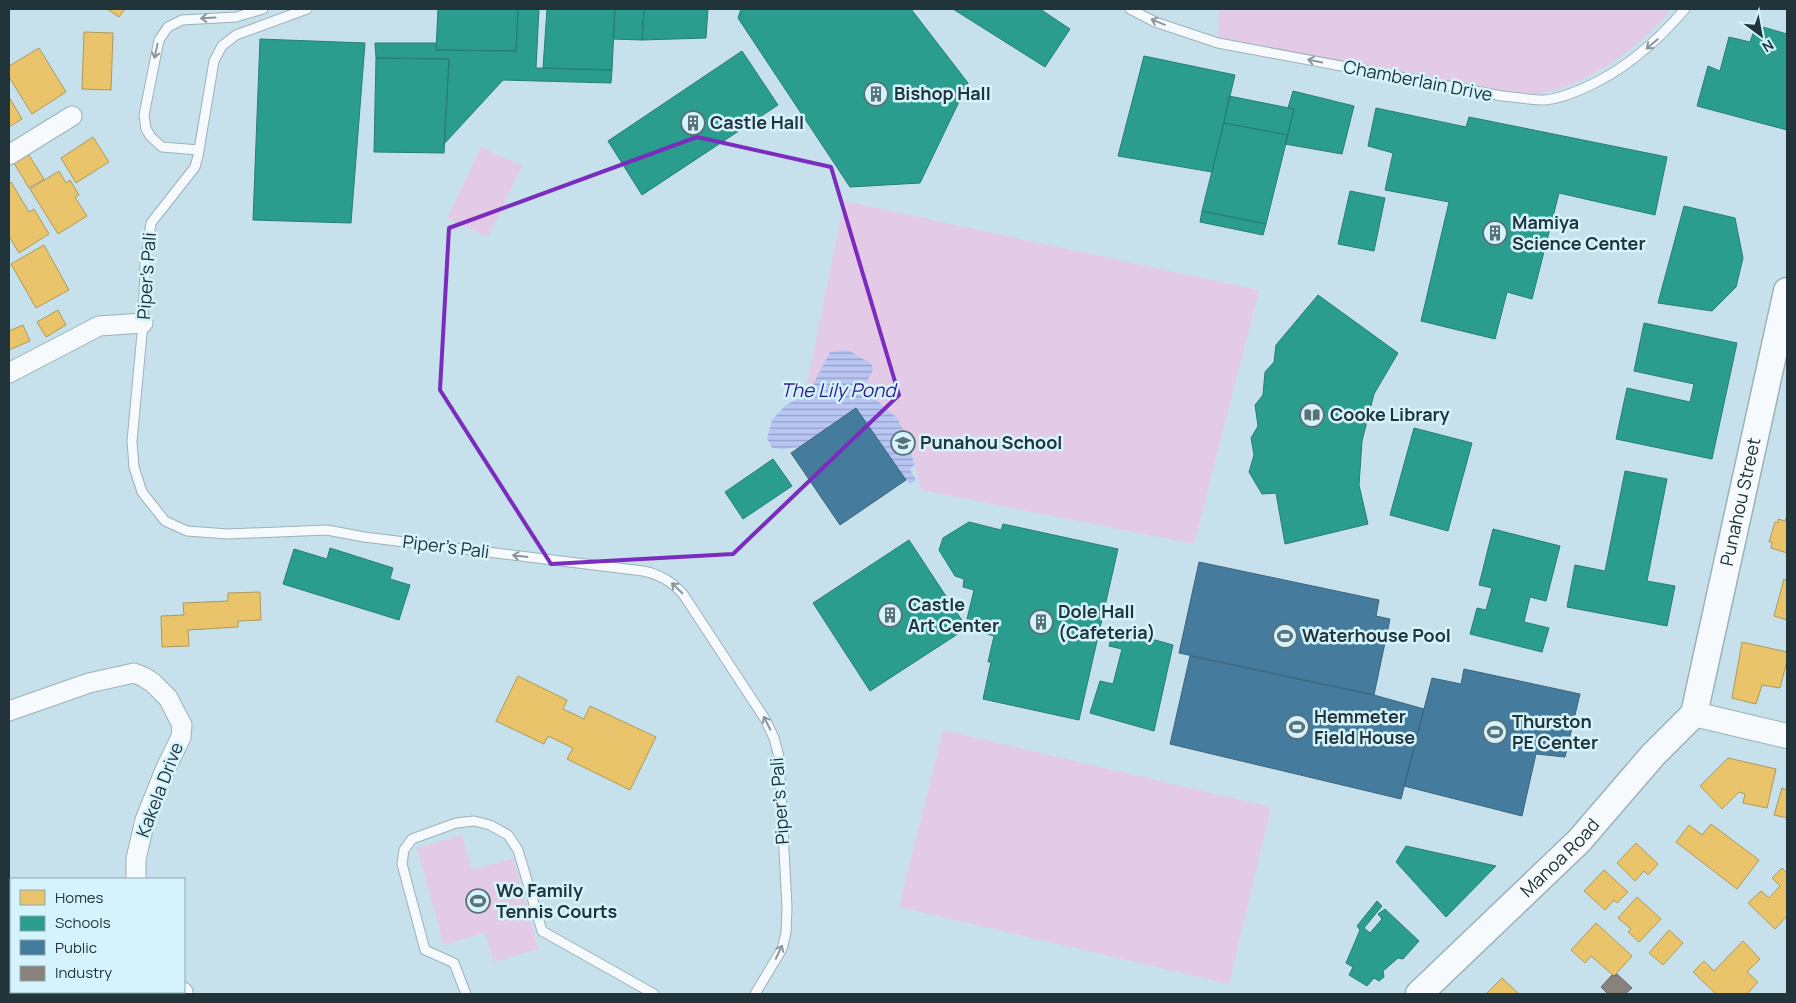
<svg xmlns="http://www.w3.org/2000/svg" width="1796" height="1003" viewBox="0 0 1796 1003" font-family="Manrope,sans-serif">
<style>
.green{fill:#e3cbe7}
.water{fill:url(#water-rules)}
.homes{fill:#e9c46a;stroke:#ad995c}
.schools{fill:#2a9d8f;stroke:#277e76}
.public{fill:#457b9d;stroke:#3a667f}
.industry{fill:#8a817c;stroke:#6a6a68}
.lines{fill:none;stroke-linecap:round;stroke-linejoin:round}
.service-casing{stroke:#9cb1b9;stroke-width:11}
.minor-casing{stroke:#9cb1b9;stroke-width:21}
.tertiary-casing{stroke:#9cb1b9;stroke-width:26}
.secondary-casing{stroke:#9cb1b9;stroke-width:29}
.service{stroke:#f6fafc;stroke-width:9}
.minor{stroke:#f6fafc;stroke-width:19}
.tertiary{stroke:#f6fafc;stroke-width:24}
.secondary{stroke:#f6fafc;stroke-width:26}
.oneway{stroke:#8b979b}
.marked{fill:none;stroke:#7b2cbf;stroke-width:4;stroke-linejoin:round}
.labels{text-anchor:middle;stroke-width:5;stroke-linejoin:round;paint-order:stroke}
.street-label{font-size:18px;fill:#20343a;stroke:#d5f3fd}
.poi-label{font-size:18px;font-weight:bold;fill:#20343a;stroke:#d5f3fd;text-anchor:start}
.water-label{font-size:19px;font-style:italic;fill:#301a8f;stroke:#d5f3fd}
</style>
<defs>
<pattern id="water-rules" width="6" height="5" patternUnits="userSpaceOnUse" patternTransform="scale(1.25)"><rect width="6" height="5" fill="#b9c5f3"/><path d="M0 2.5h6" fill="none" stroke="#96a1c6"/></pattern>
</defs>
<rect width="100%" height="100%" fill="#c6e1eb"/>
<path class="green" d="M1219,9h452c-26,35 -80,73 -123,83 -14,4 -31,3 -46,4l-284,-53z
M481,147l41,19 -34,71 -41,-19z
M844,201l415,89 -65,254 -273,-54 -12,-50 -45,-53 9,-17 -2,-7 -11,-5 -55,37z
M943,730l328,77 -42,177 -330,-77z
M462,835l10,35 41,-12 25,91 -44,13 -9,-29 -41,12 -27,-97z"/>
<path class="water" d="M846,350c10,3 15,9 25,13l2,7 -9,17 3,5 29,25 13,23 5,25 -4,5 6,10 -6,4 -4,-4 -50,-72 -56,39 -17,2 -11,-1 -5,-10 5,-18 14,-15 22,-11 22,-42z"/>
<path class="homes" d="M107,9h18l-6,8z
M84,32l29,1 -2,57 -29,-1z
M39,48l27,44 -34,22 -23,-37v-11z
M9,97l13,22 -13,8z
M93,137l16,25 -33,21 -15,-25z
M25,149l19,30 -15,9 -18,-30z
M59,171l7,12 4,-3 9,15 -4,2 12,19 -29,18 -28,-45z
M11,182l18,30 5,-3 15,25 -30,19 -10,-17v-52z
M44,245l25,45 -33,18 -25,-44z
M58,310l8,15 -20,12 -9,-15z
M23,325l7,16 -21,9v-19z
M1786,518h1v39h-1l1,-4 -16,-5 1,-6h-3l6,-20 3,1v-4l7,2z
M1784,579l3,1v40l-13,-4z
M260,592l1,28 -23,1v6l-50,3 1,16 -27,1 -1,-31 23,-1 -1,-12 45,-2v-8z
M1742,642l45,10v9l-7,27 -18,-3 -6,19 -24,-6z
M518,676l49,24 -4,9 21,10 6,-13 66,31 -26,53 -63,-31 6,-11 -25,-12 -4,8 -48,-23z
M1728,758l48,11 -9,39 -24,-5 2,-9 -6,-2 -17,17 -22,-23z
M1782,788l5,2v28l-13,-3z
M1711,824l48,36 -22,29 -61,-47 13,-17 13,10z
M1636,843l22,21 -10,11 -4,-4 -9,10 -18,-18z
M1782,868l5,5v43l-12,13 -27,-26 13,-12 8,7 11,-12 -8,-8z
M1604,870l24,22 -11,11 -3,-3 -9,10 -21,-19z
M1637,897l24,22 -22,23 -11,-10 3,-3 -13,-11z
M1596,923l36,33 -18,20 -23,-20 -6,7 -14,-13z
M1669,930l14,13 -20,22 -14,-12z
M1743,941l17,18 -13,13 11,10 -11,12h-31l-23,-22 11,-11 10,10z
M1502,978l17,16h-33z"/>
<path class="schools" d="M438,9h80l-2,42 -80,-1z
M518,9h21l-3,59 76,2 -1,13 -108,-3 -59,64 5,-85 -73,-1 -1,-15h61v7l80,1z
M547,9h68l-3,61 -69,-2z
M615,9h29l-2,31 -29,-1z
M644,9h64l-2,29 -64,2z
M741,9h170l57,74 -48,100 -70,4 -112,-169z
M953,9h87l30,20 -25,38z
M1756,25l31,9v96l-90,-24 11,-40 12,5 9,-34 21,5z
M260,39l105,4 -14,180 -98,-3z
M742,51l36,54 -136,90 -34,-54z
M1144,56l91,19 -23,97 -94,-16z
M376,58l73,1 -5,94 -70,-1z
M1293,91l61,15 -12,48 -57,-10 9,-35 -6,-1z
M1229,96l65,13 -6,26 -64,-12z
M1376,108l90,19 3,-10 198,40 -12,58 -96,-22 -27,106 -25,-7 -12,47 -74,-18 28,-119 -64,-12 8,-37 -25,-7z
M1224,123l64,12 -22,89 -64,-13z
M1350,191l35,7 -11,53 -36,-7z
M1684,206l51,12 8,40 -7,29 -24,24 -54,-8z
M1202,211l64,13 -3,11 -63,-13z
M1318,295l80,58 -24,41 -12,47 -3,44 9,39 -83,20 -9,-51 -14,1 -13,-22 5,-17 -3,-17 7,-12 -3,-21 8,-10 2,-23 9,-10 2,-17z
M1644,323l93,20 -25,116 -96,-20 11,-51 63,14 4,-18 -60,-13z
M1414,428l58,15 -24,88 -58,-16z
M773,459l19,27 -49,33 -18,-27z
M1625,471l42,8 -20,102 28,5 -8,40 -100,-19 8,-42 30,6z
M969,522l32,8 2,-6 115,25 -39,171 -96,-21 8,-37h-3l6,-26 -7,-2 4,-9 -24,-6 7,-29 -11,-3 1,-8 -9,-3 -16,-26 4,-12z
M1493,529l67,17 -14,55 -16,-4 -6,25 25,6 -7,24 -72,-18 7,-26 9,2 6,-22 -13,-3z
M909,540l58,88 -97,63 -57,-88z
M330,548l63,20 -3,11 20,6 -11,35 -116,-36 11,-35 33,10z
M1130,633l43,12 -19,86 -64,-18 10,-32 13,3 9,-35 -13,-3 3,-11 16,4z
M1406,846l90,20 -50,51 -50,-55z
M1377,901l5,5 -18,22 6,5 12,-14 -4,-5 7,-5 34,32 -16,18 -5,-1 -15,13 1,6 -5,4 -5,-3 -7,8 -18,-11 4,-8 -7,-4 14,-33 -3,-4z"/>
<path class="public" d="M856,408l50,72 -66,45 -49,-72z
M1199,562l180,38 -3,16 14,3 -16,76 -195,-42z
M1190,656l184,39 50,14 -23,90 -231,-55z
M1464,669l116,25 -15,63 -29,-3 -14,62 -118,-30 28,-108 29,6z"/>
<path class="industry" d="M1617,974l15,14 -7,6h-17l-7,-7 11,-12 2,1z"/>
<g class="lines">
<g class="service-casing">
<path id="service" d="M307,9l-71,26 -14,11 -8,15 -16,95 -3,11 -44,56 -6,42 -2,58 -11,118 2,26 8,25 23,29 22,10 41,3 99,-4 37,7 279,34c17,3 29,11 40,23l82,125 9,19 5,19 8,150 -1,26 -4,16 -27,45
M1130,9l25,13 63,21 284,53c14,1 29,4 43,4 13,-1 25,-6 37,-11 42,-18 74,-46 103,-80
M199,150l-37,-3 -11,-10 -5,-8 -2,-14 15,-75 9,-13 14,-7 54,-3 27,-8
M466,994l-12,-31 -29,-13 -23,-86 2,-14 8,-11 44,-16 18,-2 16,4 18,10 10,15 24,81 112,63"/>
</g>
<g class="minor-casing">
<path id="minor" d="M9,155l63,-39
M9,373l90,-47 44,-3
M9,711l80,-28 45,-10 10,4 9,6 15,15 14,27 -1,12 -16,33 -20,50 -9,39v20
M183,992v2"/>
</g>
<g class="tertiary-casing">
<path id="tertiary" d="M1694,714l93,22"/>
</g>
<g class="secondary-casing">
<g id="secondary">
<path id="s1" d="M1419,994l160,-153 74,-86 41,-41 93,-423"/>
</g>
</g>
<use href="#service" class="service"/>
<use href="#minor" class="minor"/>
<use href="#tertiary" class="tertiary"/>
<use href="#secondary" class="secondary"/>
</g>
<defs><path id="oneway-shaft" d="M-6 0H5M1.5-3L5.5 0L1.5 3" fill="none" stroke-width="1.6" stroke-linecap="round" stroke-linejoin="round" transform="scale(1.25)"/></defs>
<g class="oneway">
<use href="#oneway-shaft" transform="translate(208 18) rotate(177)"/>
<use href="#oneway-shaft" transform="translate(1158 22) rotate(-158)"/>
<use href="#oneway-shaft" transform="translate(1652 44) rotate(140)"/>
<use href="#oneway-shaft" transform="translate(156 51) rotate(102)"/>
<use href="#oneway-shaft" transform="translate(1315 61) rotate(-169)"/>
<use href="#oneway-shaft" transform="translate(520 556) rotate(-173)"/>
<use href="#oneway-shaft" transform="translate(677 588) rotate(-136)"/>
<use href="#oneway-shaft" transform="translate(767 723) rotate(-117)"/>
<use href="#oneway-shaft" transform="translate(779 952) rotate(-65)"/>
</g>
<path class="marked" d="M697,137l134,30 68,228 -166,159 -182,10 -111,-174 9,-162z"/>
<defs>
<g id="building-ring" transform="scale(1.25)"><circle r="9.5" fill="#d5f3fd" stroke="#5a7178" stroke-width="1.5"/><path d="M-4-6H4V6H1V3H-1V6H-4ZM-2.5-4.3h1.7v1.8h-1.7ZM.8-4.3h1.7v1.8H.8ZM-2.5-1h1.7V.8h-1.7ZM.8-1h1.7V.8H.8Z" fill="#5a7178"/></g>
<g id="library-ring" transform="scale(1.25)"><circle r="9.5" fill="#d5f3fd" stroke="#5a7178" stroke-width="1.5"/><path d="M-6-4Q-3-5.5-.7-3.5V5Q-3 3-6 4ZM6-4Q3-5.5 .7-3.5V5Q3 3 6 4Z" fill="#5a7178"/></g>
<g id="school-ring" transform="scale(1.25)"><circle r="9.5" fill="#d5f3fd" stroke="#5a7178" stroke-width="1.5"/><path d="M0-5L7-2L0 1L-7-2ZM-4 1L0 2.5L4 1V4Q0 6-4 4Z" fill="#5a7178"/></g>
<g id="stadium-ring" transform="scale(1.25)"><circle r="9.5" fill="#d5f3fd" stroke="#5a7178" stroke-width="1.5"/><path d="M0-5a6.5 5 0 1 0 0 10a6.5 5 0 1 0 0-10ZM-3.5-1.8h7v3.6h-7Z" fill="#5a7178"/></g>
</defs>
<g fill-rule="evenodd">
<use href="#building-ring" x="876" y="94"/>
<use href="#building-ring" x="693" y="123"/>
<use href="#building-ring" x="1495" y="233"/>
<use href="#library-ring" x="1312" y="415"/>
<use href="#school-ring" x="903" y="443"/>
<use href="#building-ring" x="890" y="615"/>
<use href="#building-ring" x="1041" y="622"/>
<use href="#stadium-ring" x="1285" y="636"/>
<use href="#stadium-ring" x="1297" y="727"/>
<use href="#stadium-ring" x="1495" y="732"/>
<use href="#stadium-ring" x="478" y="901"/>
</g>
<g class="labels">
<g class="street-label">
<text transform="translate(1418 81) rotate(11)" y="6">Chamberlain Drive</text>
<text transform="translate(147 276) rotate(-86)" y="6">Piper's Pali</text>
<text dy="6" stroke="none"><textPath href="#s1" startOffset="610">Punahou Street</textPath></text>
<text transform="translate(446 547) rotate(7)" y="6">Piper's Pali</text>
<text transform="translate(160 790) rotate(-69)" y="6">Kakela Drive</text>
<text transform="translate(780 801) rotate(-94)" y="6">Piper's Pali</text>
<text dy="6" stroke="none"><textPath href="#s1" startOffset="196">Manoa Road</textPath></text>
</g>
<g class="poi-label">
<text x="894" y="100">Bishop Hall</text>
<text x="710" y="129">Castle Hall</text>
<text x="1512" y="229">Mamiya<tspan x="1512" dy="21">Science Center</tspan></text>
<text x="1330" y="421">Cooke Library</text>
<text x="920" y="449">Punahou School</text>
<text x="908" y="611">Castle<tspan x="908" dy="21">Art Center</tspan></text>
<text x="1058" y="618">Dole Hall<tspan x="1058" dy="21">(Cafeteria)</tspan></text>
<text x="1302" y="642">Waterhouse Pool</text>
<text x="1314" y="723">Hemmeter<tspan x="1314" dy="21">Field House</tspan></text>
<text x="1512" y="728">Thurston<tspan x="1512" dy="21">PE Center</tspan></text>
<text x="496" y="897">Wo Family<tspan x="496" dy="21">Tennis Courts</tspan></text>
</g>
<g class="water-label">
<text x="838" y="397">The Lily Pond</text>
</g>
</g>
<rect width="1796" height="1003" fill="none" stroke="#20343a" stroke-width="20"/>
<rect x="10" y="878" width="175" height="115" fill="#d5f3fd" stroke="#8da7af"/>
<rect x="20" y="890" width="25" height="15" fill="#e9c46a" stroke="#8da7af"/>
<text x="55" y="903" font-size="15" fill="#20343a">Homes</text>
<rect x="20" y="916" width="25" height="15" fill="#2a9d8f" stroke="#8da7af"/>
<text x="55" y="928" font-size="15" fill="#20343a">Schools</text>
<rect x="20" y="940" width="25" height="15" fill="#457b9d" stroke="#8da7af"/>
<text x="55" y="953" font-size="15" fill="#20343a">Public</text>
<rect x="20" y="966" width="25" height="15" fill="#8a817c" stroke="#8da7af"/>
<text x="55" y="978" font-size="15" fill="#20343a">Industry</text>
<g transform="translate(1761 35) rotate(148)" stroke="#d5f3fd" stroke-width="4" paint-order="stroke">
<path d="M0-4L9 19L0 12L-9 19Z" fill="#20343a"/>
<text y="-8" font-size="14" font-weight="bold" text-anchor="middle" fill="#20343a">N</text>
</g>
</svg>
